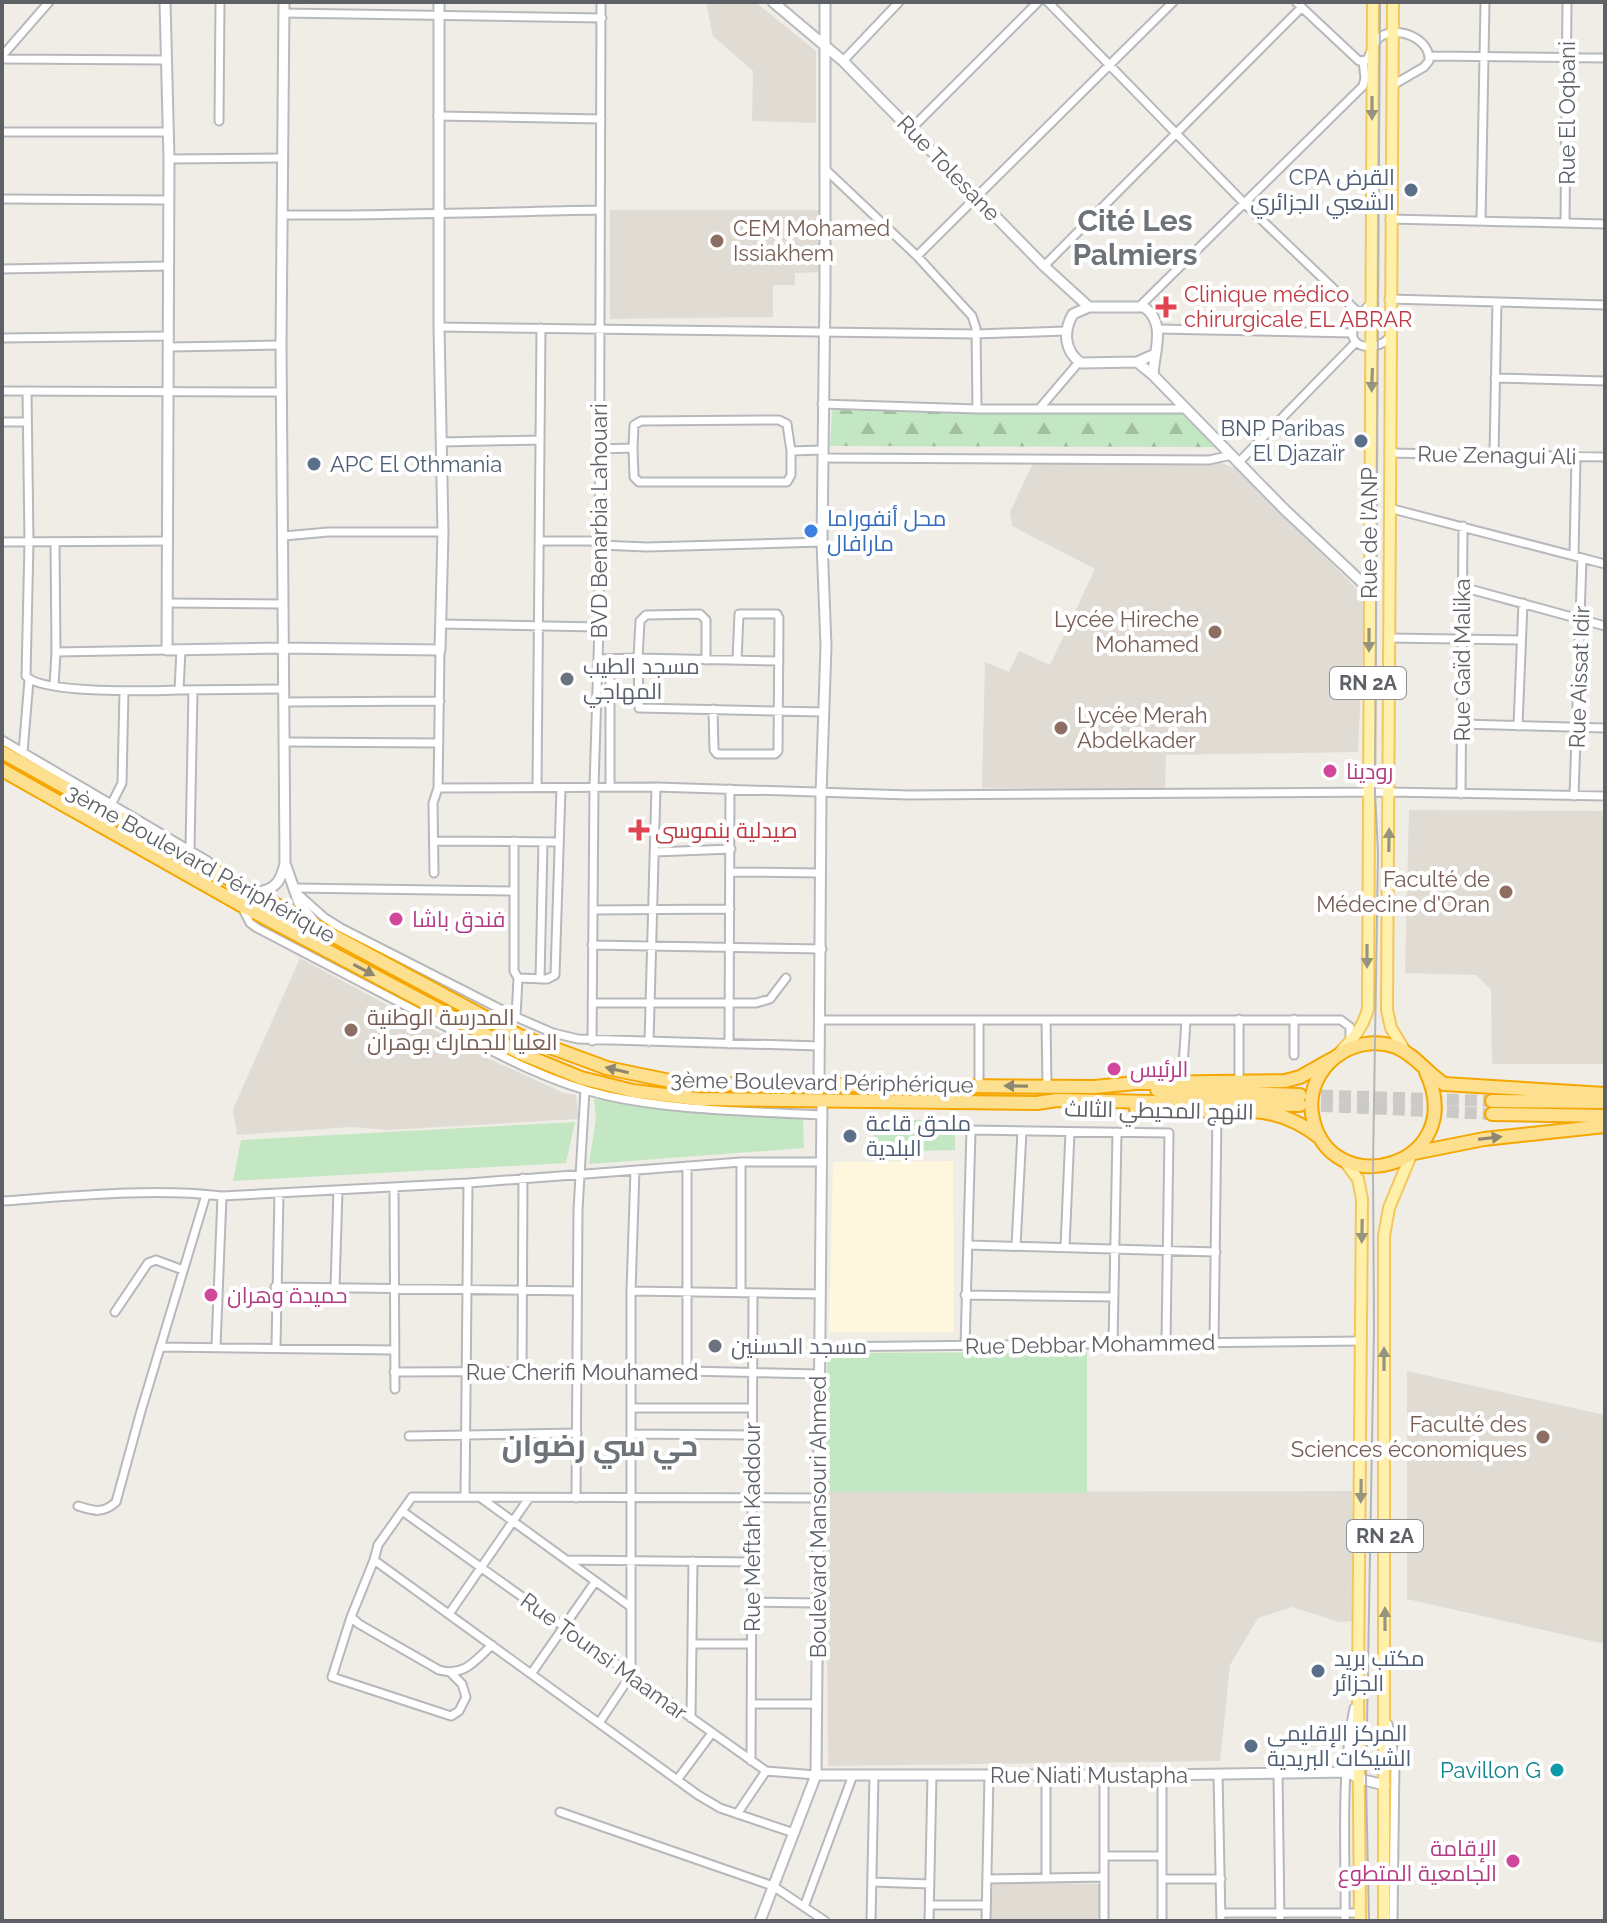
<svg xmlns="http://www.w3.org/2000/svg" width="1607" height="1923" viewBox="0 0 1607 1923" font-family="Raleway,Cairo,sans-serif">
<style>
.commercial{fill:#fef6dd}
.education{fill:#e0dcd4}
.grass{fill:#c3e7c2}
.forest{fill:url(#forest-firs)}
.lines{fill:none;stroke-linecap:round;stroke-linejoin:round}
.highway-tunnel{stroke:#cbcac6;stroke-width:12;stroke-dasharray:12 6;stroke-linecap:butt}
.street-casing{stroke:#b6b8bc;stroke-width:11}
.secondary-casing{stroke:#b7babf;stroke-width:13}
.primary-casing{stroke:#f2c75d;stroke-width:14}
.highway-casing{stroke:#f5a600;stroke-width:16}
.street{stroke:#fff;stroke-width:7}
.secondary{stroke:#fff;stroke-width:9}
.primary{stroke:#fff1ab;stroke-width:10}
.highway{stroke:#fde08f;stroke-width:12}
.tram{stroke:#b4b5b6;stroke-width:2}
.oneway{fill:#96937e}
.oneway2{fill:#8d8772}
.service-dot{fill:#5c6f8a;stroke:#fff;stroke-width:3}
.education-dot{fill:#8d6e63;stroke:#fff;stroke-width:3}
.health-dot{fill:#e0444e;stroke:#fff;stroke-width:3}
.shop-dot{fill:#3f7fe0;stroke:#fff;stroke-width:3}
.worship-dot{fill:#6b7280;stroke:#fff;stroke-width:3}
.hotel-dot{fill:#d1479c;stroke:#fff;stroke-width:3}
.culture-dot{fill:#0f9aa8;stroke:#fff;stroke-width:3}
.labels{text-anchor:middle;stroke-width:8;stroke-linejoin:round;paint-order:stroke}
.shield{fill:#fff;stroke:#8e9094;stroke-width:2}
.shield-label{font-size:20px;font-weight:bold;fill:#5d6166}
.street-label{font-size:22px;fill:#5d6166;stroke:#fff}
.service-label{font-size:22px;fill:#4e5e75;stroke:#fff;text-anchor:start}
.education-label{font-size:22px;fill:#785e54;stroke:#fff;text-anchor:start}
.health-label{font-size:22px;fill:#be3a42;stroke:#fff;text-anchor:start}
.shop-label{font-size:22px;fill:#366cbe;stroke:#fff;text-anchor:start}
.worship-label{font-size:22px;fill:#5b616d;stroke:#fff;text-anchor:start}
.hotel-label{font-size:22px;fill:#b23c85;stroke:#fff;text-anchor:start}
.culture-label{font-size:22px;fill:#0d838f;stroke:#fff;text-anchor:end}
.district-label{font-size:30px;font-weight:bold;fill:#6e7378;stroke:#fff}
</style>
<defs>
<pattern id="forest-firs" width="22" height="20" patternUnits="userSpaceOnUse" patternTransform="scale(2)"><rect width="22" height="20" fill="#c3e7c2"/><path d="M5 1l3.5 6h-7zM16 11l3.5 6h-7z" fill="#a2bfa1"/></pattern>
</defs>
<rect width="100%" height="100%" fill="#f0ede6"/>
<path class="commercial" d="M953,1161l1,171h-125l4,-170z"/>
<path class="education" d="M706,2h49l61,49v72l-64,-2 1,-50 -40,-35z
M610,210h213l2,62 -30,1v12h-22v32l-163,2z
M1034,461l186,2 16,5 129,129 -7,155 -192,3 -1,34 -183,-1 3,-126 24,10 10,-21 31,14 45,-96 -83,-43 -2,-14z
M1409,810l196,1v253h-113l-1,-74 -15,-15 -71,-2z
M300,958l178,96 86,39 12,2 3,24 -192,11 -36,-3 -114,8 -4,-26z
M1407,1371l198,44v229l-198,-45z
M1352,1491l2,130 -15,1 -47,-15 -34,11 -28,47 -10,96 -392,5 -2,-274z
M990,1882l109,2v37h-107z"/>
<path class="grass" d="M594,1099l119,13 90,6 1,30 -215,16 7,-46z
M873,1120h82v30l-81,2z
M575,1122l-9,41 -333,18 8,-41z
M1087,1352v141l-261,-1 1,-139z"/>
<path class="forest" d="M832,410l351,4 33,33 -386,-1z"/>
<g class="lines">
<path class="highway-tunnel" d="M1303,1095l189,6
M1303,1105l189,9"/>
<g class="street-casing">
<path id="street" d="M1048,2l195,200 118,113
M1296,2l63,59 8,-1c4,-7 7,-19 13,-23 18,-12 51,2 49,24l-5,6 -31,18
M284,13l318,5
M2,56l47,-54
M1430,56l175,2
M2,59l164,1
M843,61l56,-59
M438,116l163,3
M219,121l1,-119
M911,129l127,-127
M2,132h167
M169,159l112,-1
M824,168l93,88 55,60 4,12 1,81
M2,199l167,1
M282,215c106,1 212,-3 318,-5
M1390,219l215,5
M1481,220l4,-218
M1565,223l2,-221
M917,256l256,-254
M1044,266l257,-258
M2,269l167,-3
M1389,299l216,6
M1372,302c-5,6 -14,13 -17,20 -12,25 18,32 34,16
M1140,306l223,-220 2,-8 -2,-17
M439,327l537,7 89,-3
M1158,329l195,4
M2,338l167,-2
M170,347l111,-2
M1495,378l110,3
M2,391l280,1
M27,391l2,151 -3,134c15,18 126,15 153,14
M822,404l155,5h208
M1039,409l40,-47
M2,422h25
M441,442l99,-2
M633,448l1,-23 7,-4 138,-1 8,4 4,27
M600,449l33,-1 1,29 5,5h148l4,-7v-24l31,-1
M1389,453l216,4
M1494,454l3,-152
M823,458l386,2 23,-5
M1239,462l117,-120
M1389,508l216,56
M284,536l44,-4h115
M540,541h58
M2,542l166,-1
M55,542l1,110 111,-2
M599,545l48,2 175,-5
M1574,556l2,-100
M1462,587l143,39
M168,603l114,1
M441,624l158,3
M1390,638l131,2
M181,650l-2,40 105,-1
M598,659l40,-1 1,50 185,4
M610,659v127
M706,660v-40l-6,-6 -54,1 -6,6 -2,37 141,3
M54,686l2,-34
M284,702l156,-1
M713,709l1,41 3,4h58l3,-3 1,-133 -2,-4h-38l-2,46
M1461,724l144,4
M1518,726l5,-123
M2,740l206,121
M286,742l153,1
M23,752l6,-72
M537,787l4,-459
M438,788l218,-1 252,8 481,-3 216,4
M1461,794l2,-268
M1574,796l8,-238
M112,803l10,-20 2,-92
M435,841l123,1
M514,841v130l4,7
M190,849l3,-159
M655,852l76,-3
M731,872l90,1
M434,873l-1,-70 5,-15 2,-138
M293,888l221,3
M297,893l28,25 16,10 175,89 37,16 25,6 242,7
M242,907l8,16 7,5c59,31 119,62 178,93 55,29 111,61 173,75 69,15 142,15 212,19
M593,910l137,-1
M592,945l230,4
M540,979l3,-137
M592,1003h164l14,-4 16,-21
M516,1017l2,-39 29,1 8,-4 6,-187
M1239,1019v63
M1294,1019v36
M820,1020h521l9,7v12
M1046,1020l1,67
M592,1041l2,-255 5,-159 2,-625
M649,1042l7,-255
M729,1044l1,-255
M1182,1082l4,-62
M979,1086v-66
M394,1187l1,202
M2,1201c72,-5 148,-13 220,-5l246,-13 273,-21h78
M968,1245l248,7
M1016,1246l6,-115
M1065,1247l5,-115
M275,1287l302,4
M335,1288l3,-98
M631,1291l188,3
M741,1293v-131
M965,1295l149,2
M115,1312l33,-49 8,-3 27,10
M1214,1343l3,-232
M1113,1344l4,-212
M216,1346l6,-150
M965,1346l6,-216 198,3 -3,211
M160,1347l234,3
M276,1347l3,-154
M818,1347l544,-6
M687,1371v-205
M394,1372l293,-1 130,3
M522,1372l1,-194
M632,1408h120
M631,1434l121,1
M409,1436l168,-3
M465,1497l3,-314
M481,1498l150,109
M576,1498l2,-288 7,-120
M78,1506c16,5 25,8 38,-4l25,-91 65,-216
M402,1511l364,260 50,4
M374,1560l-23,57 8,7 80,46c25,7 36,-9 53,-25
M567,1560l185,2
M751,1602l67,1
M449,1614l80,-116
M351,1617l-19,60 119,39 8,-5 7,-14 -4,-13 -11,-11
M692,1644h59
M531,1674l64,-92
M751,1704h66
M691,1718l2,-157
M599,1723l32,-48v-384l4,-121
M1388,1724l7,36 -2,161
M751,1761l2,-468
M1278,1772l2,149
M1218,1774l3,147
M1162,1775v146
M677,1780l35,-47
M560,1812l213,74 52,35
M737,1814l29,-43
M794,1833l-74,-25 -22,-13 -324,-235 4,-15 34,-48 406,1
M1104,1856h58
M1046,1878v-103
M987,1879l117,-2
M1162,1879h59
M872,1882l58,2
M930,1905h56
M804,1907l49,-132
M1221,1913h139
M871,1921l3,-146
M929,1921l3,-146
M986,1921l3,-146
M1104,1921v-146
M1345,1921c1,-70 -5,-145 9,-213"/>
</g>
<g class="secondary-casing">
<path id="secondary" d="M165,2l4,157 -2,491 116,-2 157,2 3,-118 -4,-205v-325
M773,2l70,59 201,205 45,41
M1137,362l16,13 132,135 84,79
M1153,375c1,-24 14,-52 -9,-68h-55l-16,7c-10,17 -9,37 8,49l56,-1 18,-8
M286,866l13,37 16,20
M254,893c20,-3 27,-10 31,-30l-4,-518 3,-343
M819,1084l2,-290 5,-148 -4,-104 3,-253v-287
M816,1775h346l185,-3 13,7 25,6
M760,1921l56,-146 6,-674"/>
</g>
<g class="primary-casing">
<path id="primary" d="M1393,2l-6,1008 4,18 14,23
M1341,1051c13,-13 22,-24 27,-42l5,-1007
M1343,1159l15,20 4,20 -4,491 2,231
M1384,1921v-685l5,-28 22,-53"/>
</g>
<g class="highway-casing">
<path id="highway" d="M2,752l252,141 266,143 87,32 63,13 34,3 390,3 42,-4 149,-2 15,-4 32,-18
M2,770l239,135 279,148 61,25 52,13 64,8 340,4 20,-3 243,5
M1426,1072c45,95 -99,134 -114,42 -7,-46 41,-83 84,-67 19,8 31,26 48,37l161,10
M1157,1090l143,5
M1492,1101l113,1
M1136,1109l86,2
M1252,1111c25,1 48,11 67,26
M1492,1114l113,2
M1414,1153l70,-14 121,-13"/>
</g>
<use href="#street" class="street"/>
<use href="#secondary" class="secondary"/>
<use href="#primary" class="primary"/>
<use href="#highway" class="highway"/>
<path class="tram" d="M1369,1921l-3,-141 8,-450 -1,-163 5,-314 -3,-61 5,-790"/>
</g>
<defs><path id="oneway-solid" d="M-6-.8H1V-3.2L6.5 0L1 3.2V.8H-6Z" transform="scale(2)"/></defs>
<g class="oneway">
<use href="#oneway-solid" transform="translate(1372 108) rotate(90)"/>
<use href="#oneway-solid" transform="translate(1372 380) rotate(92)"/>
<use href="#oneway-solid" transform="translate(1369 640) rotate(90)"/>
<use href="#oneway-solid" transform="translate(1389 840) rotate(-89)"/>
<use href="#oneway-solid" transform="translate(1367 956) rotate(90)"/>
<use href="#oneway-solid" transform="translate(1362 1231) rotate(91)"/>
<use href="#oneway-solid" transform="translate(1384 1359) rotate(-90)"/>
<use href="#oneway-solid" transform="translate(1361 1491) rotate(91)"/>
<use href="#oneway-solid" transform="translate(1385 1619) rotate(-90)"/>
</g>
<g class="oneway2">
<use href="#oneway-solid" transform="translate(364 970) rotate(28)"/>
<use href="#oneway-solid" transform="translate(617 1070) rotate(-167)"/>
<use href="#oneway-solid" transform="translate(1016 1086) rotate(-179)"/>
<use href="#oneway-solid" transform="translate(1490 1138) rotate(-7)"/>
</g>
<g class="service-dot">
<circle cx="1411" cy="190" r="8"/>
<circle cx="1361" cy="441" r="8"/>
<circle cx="314" cy="464" r="8"/>
<circle cx="850" cy="1136" r="8"/>
<circle cx="1318" cy="1671" r="8"/>
<circle cx="1251" cy="1746" r="8"/>
</g>
<g class="education-dot">
<circle cx="717" cy="241" r="8"/>
<circle cx="1215" cy="632" r="8"/>
<circle cx="1061" cy="728" r="8"/>
<circle cx="1506" cy="892" r="8"/>
<circle cx="351" cy="1030" r="8"/>
<circle cx="1543" cy="1437" r="8"/>
</g>
<g class="health-dot">
<path d="M1162 295h8v8h8v8h-8v8h-8v-8h-8v-8h8z"/>
<path d="M635 818h8v8h8v8h-8v8h-8v-8h-8v-8h8z"/>
</g>
<circle class="shop-dot" cx="811" cy="531" r="8"/>
<g class="worship-dot">
<circle cx="567" cy="679" r="8"/>
<circle cx="715" cy="1346" r="8"/>
</g>
<g class="hotel-dot">
<circle cx="1330" cy="771" r="8"/>
<circle cx="396" cy="919" r="8"/>
<circle cx="1114" cy="1069" r="8"/>
<circle cx="211" cy="1295" r="8"/>
<circle cx="1513" cy="1861" r="8"/>
</g>
<circle class="culture-dot" cx="1557" cy="1770" r="8"/>
<g class="labels">
<g class="shield">
<rect x="1330" y="667" width="76" height="32" rx="6"/>
<rect x="1347" y="1520" width="76" height="32" rx="6"/>
</g>
<g class="shield-label">
<text x="1368" y="690">RN 2A</text>
<text x="1385" y="1543">RN 2A</text>
</g>
<g class="street-label">
<text transform="translate(1567 113) rotate(-90)" y="8">Rue El Oqbani</text>
<text transform="translate(949 168) rotate(46)" y="8">Rue Tolesane</text>
<text transform="translate(1497 455) rotate(1)" y="8">Rue Zenagui Ali</text>
<text transform="translate(599 521) rotate(-90)" y="8">BVD Benarbia Lahouari</text>
<text transform="translate(1369 533) rotate(-90)" y="8">Rue de l'ANP</text>
<text transform="translate(1462 660) rotate(-90)" y="8">Rue Gaïd Malika</text>
<text transform="translate(1579 677) rotate(-88)" y="8">Rue Aissat Idir</text>
<text transform="translate(201 863) rotate(29)" y="8">3ème Boulevard Périphérique</text>
<text transform="translate(822 1082) rotate(1)" y="8">3ème Boulevard Périphérique</text>
<text transform="translate(1159 1110) rotate(1)" y="8">النهج المحيطي الثالث</text>
<text transform="translate(1090 1344) rotate(-1)" y="8">Rue Debbar Mohammed</text>
<text x="582" y="1380">Rue Cherifi Mouhamed</text>
<text transform="translate(818 1517) rotate(-90)" y="8">Boulevard Mansouri Ahmed</text>
<text transform="translate(752 1527) rotate(-90)" y="8">Rue Meftah Kaddour</text>
<text transform="translate(604 1656) rotate(36)" y="8">Rue Tounsi Maamar</text>
<text x="1089" y="1783">Rue Niati Mustapha</text>
</g>
<g class="service-label">
<text x="1395" y="185" text-anchor="end">CPA القرض<tspan x="1395" dy="25">الشعبي الجزائري</tspan></text>
<text x="1345" y="436" text-anchor="end">BNP Paribas<tspan x="1345" dy="25">El Djazaïr</tspan></text>
<text x="330" y="472">APC El Othmania</text>
<text x="866" y="1131">ملحق قاعة<tspan x="866" dy="25">البلدية</tspan></text>
<text x="1334" y="1666">مكتب بريد<tspan x="1334" dy="25">الجزائر</tspan></text>
<text x="1267" y="1741">المركز الإقليمي<tspan x="1267" dy="25">الشيكات البريدية</tspan></text>
</g>
<g class="education-label">
<text x="733" y="236">CEM Mohamed<tspan x="733" dy="25">Issiakhem</tspan></text>
<text x="1199" y="627" text-anchor="end">Lycée Hireche<tspan x="1199" dy="25">Mohamed</tspan></text>
<text x="1077" y="723">Lycée Merah<tspan x="1077" dy="25">Abdelkader</tspan></text>
<text x="1490" y="887" text-anchor="end">Faculté de<tspan x="1490" dy="25">Médecine d'Oran</tspan></text>
<text x="367" y="1025">المدرسة الوطنية<tspan x="367" dy="25">العليا للجمارك بوهران</tspan></text>
<text x="1527" y="1432" text-anchor="end">Faculté des<tspan x="1527" dy="25">Sciences économiques</tspan></text>
</g>
<g class="health-label">
<text x="1184" y="302">Clinique médico<tspan x="1184" dy="25">chirurgicale EL ABRAR</tspan></text>
<text x="655" y="838">صيدلية بنموسى</text>
</g>
<g class="shop-label">
<text x="827" y="526">محل أنفوراما<tspan x="827" dy="25">مارافال</tspan></text>
</g>
<g class="worship-label">
<text x="583" y="674">مسجد الطيب<tspan x="583" dy="25">المهاجي</tspan></text>
<text x="731" y="1354">مسجد الحسنين</text>
</g>
<g class="hotel-label">
<text x="1346" y="779">رودينا</text>
<text x="412" y="927">فندق باشا</text>
<text x="1130" y="1077">الرئيس</text>
<text x="227" y="1303">حميدة وهران</text>
<text x="1497" y="1856" text-anchor="end">الإقامة<tspan x="1497" dy="25">الجامعية المتطوع</tspan></text>
</g>
<g class="culture-label">
<text x="1541" y="1778">Pavillon G</text>
</g>
<g class="district-label">
<text x="1135" y="231">Cité Les<tspan x="1135" dy="34">Palmiers</tspan></text>
<text x="600" y="1456">حي سي رضوان</text>
</g>
</g>
<rect width="1607" height="1923" fill="none" stroke="#5d6166" stroke-width="8"/>
</svg>
